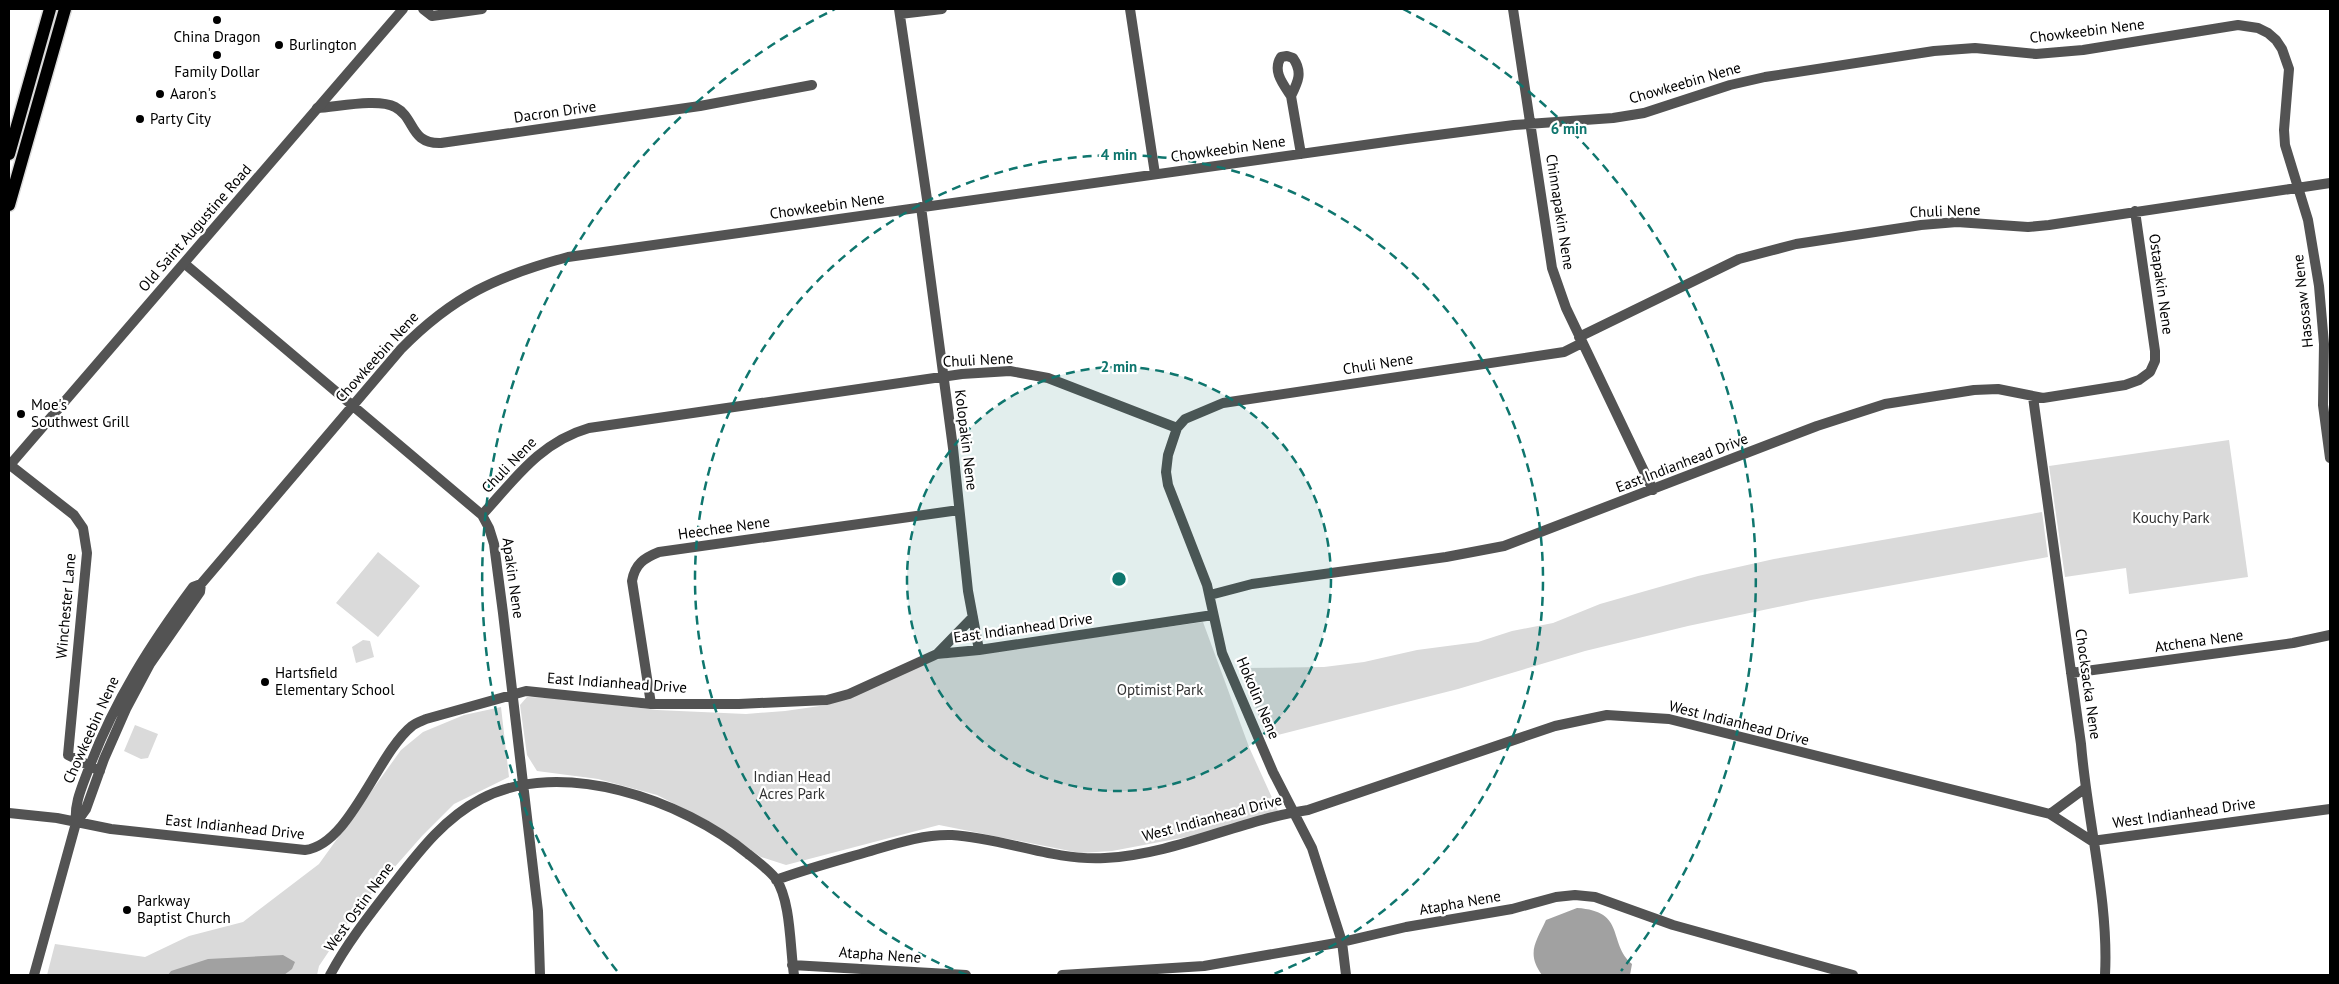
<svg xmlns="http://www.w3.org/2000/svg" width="2339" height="984" viewBox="0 0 2339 984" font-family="'PT Sans',sans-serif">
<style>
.green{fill:#dadada}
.water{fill:#a1a1a1}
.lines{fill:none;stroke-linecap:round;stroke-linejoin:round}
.primary-casing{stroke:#dbdbdb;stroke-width:15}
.minor{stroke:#535353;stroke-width:10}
.tertiary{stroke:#535353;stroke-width:10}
.primary{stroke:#000;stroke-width:12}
.ring{fill:none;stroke:#0f766e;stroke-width:2.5;stroke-dasharray:9 6}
.poi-dot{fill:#000;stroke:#fff;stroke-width:2}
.labels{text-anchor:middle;stroke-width:4.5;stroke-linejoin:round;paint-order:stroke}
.street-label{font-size:15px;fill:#000;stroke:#fff}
.poi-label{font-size:15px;fill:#000;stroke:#fff;text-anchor:start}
.park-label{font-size:15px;fill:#313131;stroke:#fff}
.centre{fill:#0f766e;stroke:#fff;stroke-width:2.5}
.ring-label{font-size:15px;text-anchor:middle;font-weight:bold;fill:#0f766e;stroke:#fff;stroke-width:4.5;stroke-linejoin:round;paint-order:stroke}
</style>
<rect width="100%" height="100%" fill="#fff"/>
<path class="green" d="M2229,440l19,137 -119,17 -3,-26 -61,9 -16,-111z
M2042,512l6,45 -237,43 -123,26 -103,25 -127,38 -192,49 -24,-70 82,-1 40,-5 53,-12 61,-8 34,-11 41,-8 47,-19 98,-28 76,-17z
M378,552l42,34 -42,51 -42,-34z
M1203,622l46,125 29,64 -76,23 -90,17 -32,2 -141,-28 -153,40 -25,-8 -51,-35 -53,-27 -59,-16 -61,-8 -10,-16 -7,-50 7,-8 31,1 99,12 89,4 39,-3 42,-6 106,-45z
M363,640l7,1 4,16 -18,6 -4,-16z
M501,707l8,70 -55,27 -32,32 -66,75 -37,55 -2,9h-270l8,-31 90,13 44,-21 54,-14 76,-58 82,-114 22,-18 41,-17z
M135,725l23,9 -10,24 -7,1 -17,-8z"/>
<path class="water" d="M1577,908c50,3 30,35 55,56l-2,11h-88c-16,-22 -6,-33 4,-55z
M283,955l12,7 -3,7 -8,6h-116l3,-4 37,-12z"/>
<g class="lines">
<g class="primary-casing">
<path id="primary" d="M9,154l41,-145
M9,205l56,-196"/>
</g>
<path class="minor" d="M423,9l9,7 50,-7
M899,9l29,197
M1130,9l25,165
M1513,9l39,259 14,40 87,182
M900,14l42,-5
M1287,56l6,2c10,14 5,24 -2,38 -8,-12 -19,-25 -10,-39z
M1291,96l10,58
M317,108c20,-1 61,-10 78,-1 21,11 14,37 46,36l259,-37 112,-21
M921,207l32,241 15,143 11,59
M185,264l297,251 7,13 5,16 9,69 35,298 2,64
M1579,337l160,-78 57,-15 125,-19 36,-3 71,5 21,-2 281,-42
M2033,397l48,347c6,75 28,158 24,231
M10,465l64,50 9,13 4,25 -19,202 32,16
M482,515c32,-35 58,-73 107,-87l373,-54 48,-3 38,7 129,50
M1210,595l42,-11 194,-27 58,-11 313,-120 68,-22 89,-14 24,-1 45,9 82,-13 14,-5 11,-8 5,-11v-10l-20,-140
M937,654l36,-37
M2071,673l222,-30 37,-8
M651,704l-19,-123c3,-17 12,-23 27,-29l300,-42
M9,813l48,5 54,11 194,21c45,-5 72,-96 107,-124 4,-3 10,-5 14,-7l100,-28 125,13h88l88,-4 22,-6 88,-40 42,-4 234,-35
M2050,814l34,-25
M76,823l10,-14 18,-50 22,-50 24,-45 50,-72 1,-8
M776,880c30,-11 60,-19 91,-28 27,-8 56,-18 85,-17 51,3 101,26 153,23 72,-4 134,-38 203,-48l247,-84 52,-11 62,4 381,95 42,27 238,-32
M792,965l174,10
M34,975l42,-152c-2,-20 6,-36 13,-55 26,-68 61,-123 104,-181l8,-3 200,-235c52,-53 96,-73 167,-92l839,-118 107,-14 99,-7 31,-5 86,-28 35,-8 169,-26 41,-3 61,6 47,-4 155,-25 20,3 10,5 8,7 6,9 7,20 -5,61 1,15 23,75 11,66 5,58 -1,61 7,53
M330,975c16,-30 37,-57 58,-84 27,-34 53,-71 93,-92 80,-42 202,1 267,55 9,7 21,16 28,25 15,22 14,70 18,96
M1062,975l142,-9 138,-24 64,-15 106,-18 44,-12 19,-2 20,2 78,28 180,50
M1346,975l-4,-33 -30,-94 -39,-76 -51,-119 -15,-68 -39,-100 -2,-13 2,-17 9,-27 8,-9 38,-16 341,-51 18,-9"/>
<path class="tertiary" d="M9,466l394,-457"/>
<use href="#primary" class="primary"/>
</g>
<circle cx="1119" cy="579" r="212" fill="#0f766e" fill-opacity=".12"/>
<g class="ring">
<circle cx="1119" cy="579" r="212"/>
<path d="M967 975A424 424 0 1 1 1271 975"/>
<path d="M617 971A637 637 0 0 1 835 9M1403 9A637 637 0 0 1 1621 971"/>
</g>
<g class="poi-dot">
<circle cx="217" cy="20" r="5"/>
<circle cx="279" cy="45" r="5"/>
<circle cx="217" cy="55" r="5"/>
<circle cx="160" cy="94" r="5"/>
<circle cx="140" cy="119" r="5"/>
<circle cx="21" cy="414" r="5"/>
<circle cx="265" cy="682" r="5"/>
<circle cx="127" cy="910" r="5"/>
</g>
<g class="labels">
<g class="street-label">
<text transform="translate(2087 31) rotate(-7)" y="5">Chowkeebin Nene</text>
<text transform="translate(1685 83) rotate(-16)" y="5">Chowkeebin Nene</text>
<text transform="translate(555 112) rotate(-8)" y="5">Dacron Drive</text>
<text transform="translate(1228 149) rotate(-8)" y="5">Chowkeebin Nene</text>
<text transform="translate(827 206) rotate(-8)" y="5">Chowkeebin Nene</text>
<text transform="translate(1945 211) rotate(-2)" y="5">Chuli Nene</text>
<text transform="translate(1560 212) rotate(81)" y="5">Chinnapakin Nene</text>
<text transform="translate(195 228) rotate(-49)" y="5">Old Saint Augustine Road</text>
<text transform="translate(2161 284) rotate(82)" y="5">Ostapakin Nene</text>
<text transform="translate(2303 301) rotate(-96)" y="5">Hasosaw Nene</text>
<text transform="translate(377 357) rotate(-48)" y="5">Chowkeebin Nene</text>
<text transform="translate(978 360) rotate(-3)" y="5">Chuli Nene</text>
<text transform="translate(1378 364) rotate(-9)" y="5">Chuli Nene</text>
<text transform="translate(966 440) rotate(83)" y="5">Kolopakin Nene</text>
<text transform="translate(1682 463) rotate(-21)" y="5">East Indianhead Drive</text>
<text transform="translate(509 465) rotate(-46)" y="5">Chuli Nene</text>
<text transform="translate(724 528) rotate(-8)" y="5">Heechee Nene</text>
<text transform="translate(513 578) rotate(82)" y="5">Apakin Nene</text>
<text transform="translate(66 606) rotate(-85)" y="5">Winchester Lane</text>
<text transform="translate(1023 628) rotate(-8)" y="5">East Indianhead Drive</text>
<text transform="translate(2199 641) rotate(-8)" y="5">Atchena Nene</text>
<text transform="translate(617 683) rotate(4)" y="5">East Indianhead Drive</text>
<text transform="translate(2088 684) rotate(82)" y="5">Chocksacka Nene</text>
<text transform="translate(1258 698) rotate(67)" y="5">Hokolin Nene</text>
<text transform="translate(1739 723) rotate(14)" y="5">West Indianhead Drive</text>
<text transform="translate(91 730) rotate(-66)" y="5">Chowkeebin Nene</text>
<text transform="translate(2184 813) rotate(-8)" y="5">West Indianhead Drive</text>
<text transform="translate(1212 818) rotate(-15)" y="5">West Indianhead Drive</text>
<text transform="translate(235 827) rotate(6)" y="5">East Indianhead Drive</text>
<text transform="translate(1460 903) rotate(-10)" y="5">Atapha Nene</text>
<text transform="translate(359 907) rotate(-54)" y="5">West Ostin Nene</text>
<text transform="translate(880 955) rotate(4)" y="5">Atapha Nene</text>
</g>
<g class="poi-label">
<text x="217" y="42" text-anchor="middle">China Dragon</text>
<text x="289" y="50">Burlington</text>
<text x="217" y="77" text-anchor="middle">Family Dollar</text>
<text x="170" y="99">Aaron's</text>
<text x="150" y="124">Party City</text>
<text x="31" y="410">Moe's<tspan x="31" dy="17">Southwest Grill</tspan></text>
<text x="275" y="678">Hartsfield<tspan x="275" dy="17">Elementary School</tspan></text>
<text x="137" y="906">Parkway<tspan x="137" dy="17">Baptist Church</tspan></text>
</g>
<g class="park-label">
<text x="2171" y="523">Kouchy Park</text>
<text x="1160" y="695">Optimist Park</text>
<text x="792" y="782">Indian Head<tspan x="792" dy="17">Acres Park</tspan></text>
</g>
</g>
<circle cx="1119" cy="579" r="8" class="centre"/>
<g class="ring-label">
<text x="1569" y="134">6 min</text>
<text x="1119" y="160">4 min</text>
<text x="1119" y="372">2 min</text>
</g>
<rect width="2339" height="984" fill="none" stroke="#000000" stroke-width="20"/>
</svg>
